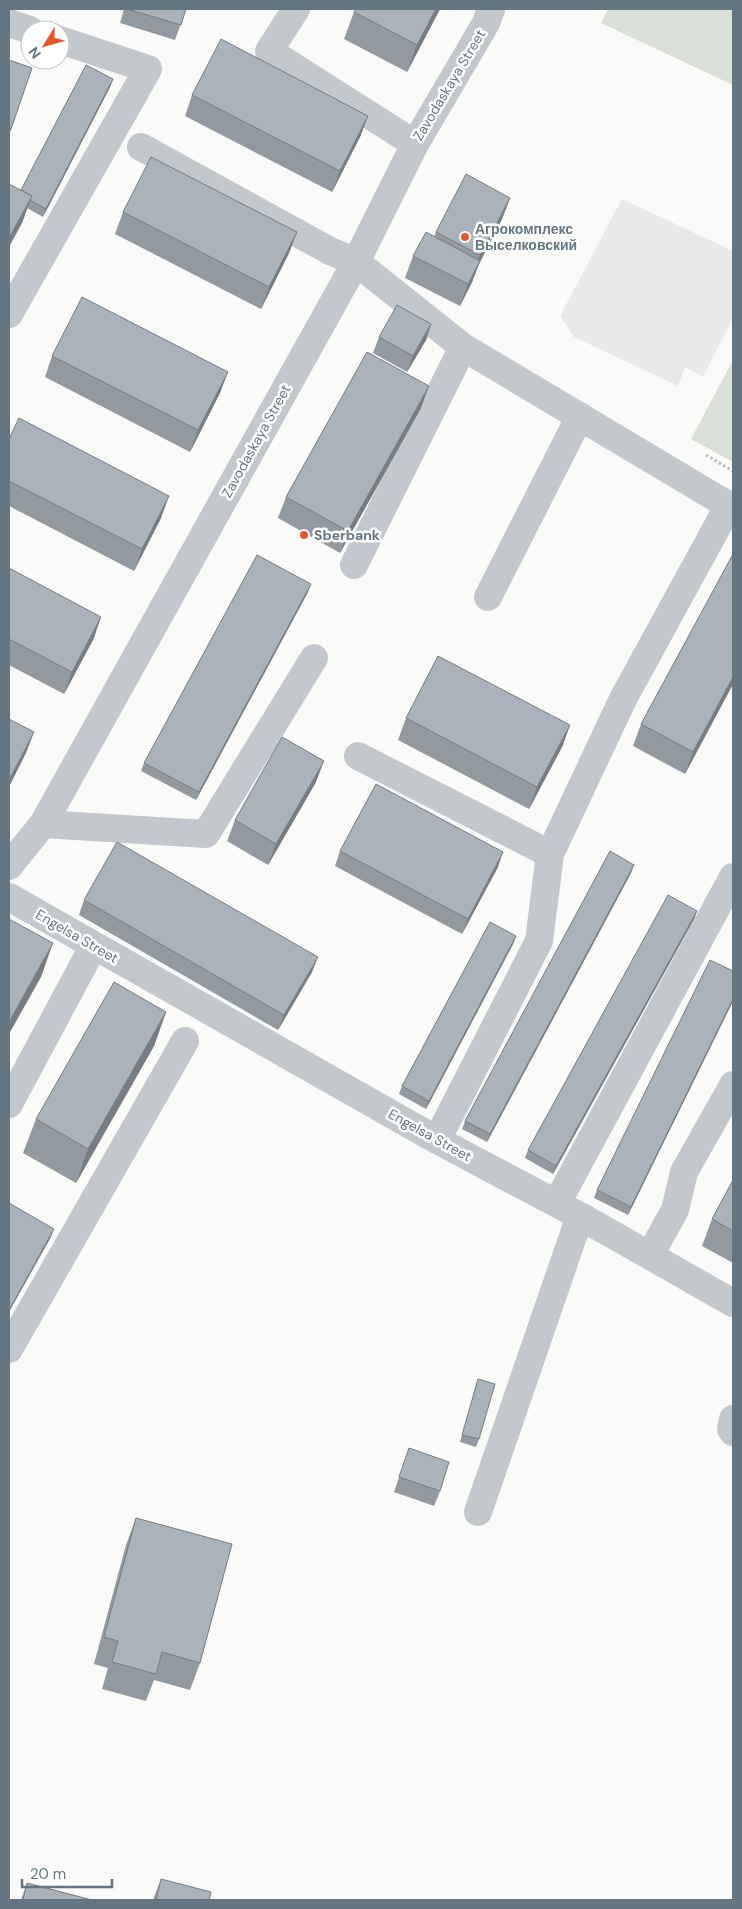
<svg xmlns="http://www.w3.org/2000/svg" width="742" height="1909" viewBox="0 0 742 1909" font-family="'DM Sans',sans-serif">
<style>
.built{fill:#e8e9e9}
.green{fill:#dadfd7}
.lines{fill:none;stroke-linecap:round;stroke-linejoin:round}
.path{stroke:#bbbfc2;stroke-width:3;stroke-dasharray:2.5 2.5;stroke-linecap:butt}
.minor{stroke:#c3c8cc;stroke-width:28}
.wall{fill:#929a9f}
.shaded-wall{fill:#777d82}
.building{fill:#aab3b9;stroke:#777d82}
.poi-dot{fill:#e4572e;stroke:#fff;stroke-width:2}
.labels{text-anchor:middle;stroke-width:5;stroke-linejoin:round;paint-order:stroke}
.street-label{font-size:14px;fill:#657683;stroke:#fff}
.poi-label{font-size:14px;font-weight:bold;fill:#657683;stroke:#fff;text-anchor:start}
</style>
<rect width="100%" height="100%" fill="#fafaf8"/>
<path class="built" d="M622,199l111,52v67l-30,59 -18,-10 -7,19 -104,-49 -14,-21z"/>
<path class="green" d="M608,9h125v76l-132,-62z
M733,360v102l-42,-23z"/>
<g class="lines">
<path class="path" d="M706,455l27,16"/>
<path class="minor" d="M296,9l-27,42 146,93
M9,23l21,7
M141,147l189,104 26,11 107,85 270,161
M9,314l139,-245 -88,-29
M354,565l109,-218
M488,597l92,-181
M358,756l192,98 -11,87 -102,199
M43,824l163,10 108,-176
M550,854l73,-155 106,-194
M9,866l34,-42 313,-562 59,-118 71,-121 5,-14
M9,897l428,243 143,76 -102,296
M9,1104l85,-159
M557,1203l176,-326
M580,1216l153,87
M650,1255l25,-45 9,-38 49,-87
M9,1349l176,-308
M733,1419l-2,10 2,3"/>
</g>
<path class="wall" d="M124,9h62l-11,31 -55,-17z
M440,9l-33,63 -63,-33 10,-27z
M9,60l23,8 -23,68z
M113,79l-3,8 -67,130 -16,-9 -5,15 -1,-33z
M192,95l176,21 -8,21 -28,55 -147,-76z
M510,198l-8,21 -23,45 -7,18 -12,24 -55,-28 8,-22 21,-19 2,-5z
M123,212l174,20 -8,21 -28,56 -146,-75z
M431,324l-5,16 -19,32 -34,-19 6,-16z
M52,356l168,37 -30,59 -145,-75z
M421,408l-81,145 -62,-35 8,-21z
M9,439l152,79 -27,53 -125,-65z
M9,568l85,70 -30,56 -55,-29z
M308,592l-112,208 -55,-29 3,-8z
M733,684l-48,90 -52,-28 8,-22z
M406,718l164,7 -8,22 -33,62 -131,-69z
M316,782l-48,83 -41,-24 8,-21z
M340,851l158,16 -36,67 -127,-68z
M631,873l-144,269 -25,-13 3,-8z
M84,900l228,72 -34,58 -199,-115z
M697,911l-3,8 -141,255 -28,-16 3,-8z
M516,936l-3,8 -87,165 -27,-15 3,-8z
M733,971v30l-105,214 -34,-17 3,-8z
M166,1012l-12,34 -78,137 -53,-30 13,-34z
M733,1180v83l-31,-17 10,-27z
M478,1379l1,60 -3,8 -16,-5z
M409,1448l31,43 -6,15 -40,-14z
M136,1518l64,145 -10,27 -36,-10 -8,21 -44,-12 6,-21 -14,-4 32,-119z
M161,1879l48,21h-56z
M27,1883l65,17h-71z"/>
<path class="shaded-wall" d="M436,9h4l-33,63 10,-27z
M113,79l-3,8 -67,130 3,-8z
M368,116l-8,21 -28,55 8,-21z
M32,196l-10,27 -13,24v-9z
M510,198l-8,21 -23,45 -7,18 -12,24 8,-22 5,-10 7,-19z
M297,232l-8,21 -28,56 8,-22z
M431,324l-5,16 -19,32 6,-16z
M228,372l-8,21 -30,59 8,-22z
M429,386l-8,22 -81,145 8,-22z
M169,496l-8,22 -27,53 8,-22z
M311,584l-3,8 -112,208 3,-8z
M101,617l-7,21 -30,56 8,-22z
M733,677v7l-48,90 8,-22z
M570,725l-8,22 -33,62 8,-22z
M34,732l-8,21 -17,34v-7z
M324,761l-8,21 -48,83 8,-21z
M503,852l-5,15 -36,67 6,-15z
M634,865l-3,8 -144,269 3,-8z
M697,911l-3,8 -141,255 3,-8z
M516,936l-3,8 -87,165 3,-8z
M53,943l-12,34 -32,57v-12z
M318,957l-6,15 -34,58 6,-15z
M733,999v2l-105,214 3,-8z
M166,1012l-12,34 -78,137 12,-34z
M54,1229l-3,8 -42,75v-2z"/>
<path class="building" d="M127,9h59l-5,16z
M356,9h80l-19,36 -63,-33z
M221,39l147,77 -28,55 -148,-76z
M9,60l23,8 -21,61 -2,-1z
M86,65l27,14 -67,130 -16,-9 2,-4 -11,-6z
M151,157l146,75 -28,55 -146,-75z
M466,174l44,24 -30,57 -44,-23z
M9,184l23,12 -23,42z
M426,232l54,29 -12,23 -55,-28z
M82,297l146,75 -30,58 -146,-74z
M397,305l34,19 -18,32 -34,-19z
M367,352l62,34 -81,145 -62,-34z
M19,418l150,78 -27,53 -133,-68v-42z
M733,554v123l-40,75 -52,-28z
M257,555l54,29 -112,208 -55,-29z
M9,568l92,49 -29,55 -63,-33z
M438,656l132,69 -33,62 -131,-69z
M9,719l25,13 -25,48z
M282,737l42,24 -48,83 -41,-24z
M376,784l127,68 -35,67 -128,-68z
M117,842l201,115 -34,58 -200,-115z
M610,851l24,14 -144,269 -25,-13z
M668,895l29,16 -141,255 -28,-16z
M9,919l44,24 -44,79z
M490,922l26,14 -87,165 -27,-15z
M710,960l23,11v28l-102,208 -34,-17z
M114,982l52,30 -78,137 -52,-30z
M733,1180v51l-21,-12z
M9,1203l45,26 -45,81z
M478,1379l17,5 -16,55 -17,-4z
M409,1448l40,14 -9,29 -41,-14z
M136,1518l96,26 -32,119 -38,-11 -6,22 -44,-12 6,-21 -14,-4z
M161,1879l50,13 -2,8h-53z
M27,1883l65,17h-69z"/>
<g class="poi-dot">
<circle cx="465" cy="237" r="5"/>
<circle cx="304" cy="535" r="5"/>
</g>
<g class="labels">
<g class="street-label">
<text transform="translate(449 85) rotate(-59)" y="5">Zavodaskaya Street</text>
<text transform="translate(256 441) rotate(-61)" y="5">Zavodaskaya Street</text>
<text transform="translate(77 936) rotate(30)" y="5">Engelsa Street</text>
<text transform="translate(430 1135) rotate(29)" y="5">Engelsa Street</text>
</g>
<g class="poi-label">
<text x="475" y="234">Агрокомплекс<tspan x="475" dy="16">Выселковский</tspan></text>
<text x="314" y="540">Sberbank</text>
</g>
</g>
<rect width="742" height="1909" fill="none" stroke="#657683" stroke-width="20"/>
<g transform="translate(45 45) rotate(233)"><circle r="24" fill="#ffffff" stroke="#c1c8cd"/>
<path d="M0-4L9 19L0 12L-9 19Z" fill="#e4572e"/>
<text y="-8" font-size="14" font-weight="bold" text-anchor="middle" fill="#657683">N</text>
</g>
<path d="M22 1879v8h90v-8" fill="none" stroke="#657683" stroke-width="2.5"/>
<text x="30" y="1879" font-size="15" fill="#657683" stroke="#ffffff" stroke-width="4" paint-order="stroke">20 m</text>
</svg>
